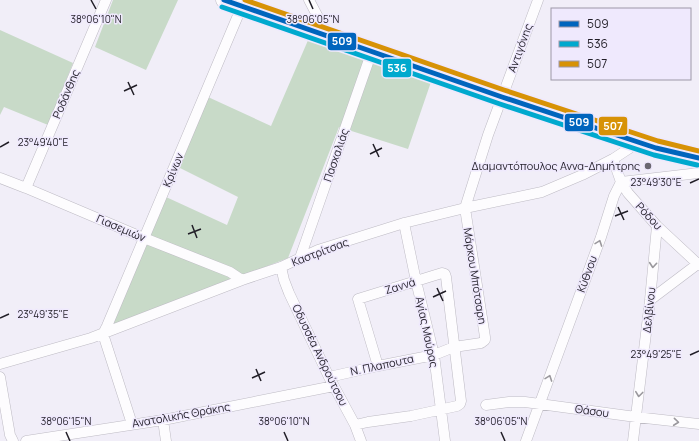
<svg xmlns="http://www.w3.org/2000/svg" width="699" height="441" viewBox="0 0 699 441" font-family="Manrope,sans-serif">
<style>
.green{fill:#c8dac8}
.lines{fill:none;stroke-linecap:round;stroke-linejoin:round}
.street-casing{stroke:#bebbc4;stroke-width:11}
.primary-casing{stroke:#bebbc4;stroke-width:17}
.street{stroke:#fdfcfe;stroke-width:10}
.primary{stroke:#fdfcfe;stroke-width:16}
.bus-1-casing{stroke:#efe9fd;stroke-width:8}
.bus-2-casing{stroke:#efe9fd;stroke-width:8}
.bus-3-casing{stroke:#efe9fd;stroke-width:8}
.bus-1{stroke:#0065bd;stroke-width:5}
.bus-2{stroke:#00a9ce;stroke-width:5}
.bus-3{stroke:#d79206;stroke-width:5}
.oneway{stroke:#9a989d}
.ticks{fill:none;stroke:#211e27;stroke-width:1.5}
.poi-dot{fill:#6a6770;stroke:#efe9fd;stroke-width:1.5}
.labels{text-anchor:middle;stroke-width:3;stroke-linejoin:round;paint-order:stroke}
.street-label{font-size:11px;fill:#211e27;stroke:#efe9fd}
.poi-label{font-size:11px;fill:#211e27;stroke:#efe9fd;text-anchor:end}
.ticks-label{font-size:10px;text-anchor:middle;fill:#211e27;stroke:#efe9fd;stroke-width:3;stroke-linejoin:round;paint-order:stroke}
.line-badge{stroke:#efe9fd;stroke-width:1.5}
.badge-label{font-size:11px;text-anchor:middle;font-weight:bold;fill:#fff}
</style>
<rect width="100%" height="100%" fill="#f1eef8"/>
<path class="green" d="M113,0h65l-32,70 -51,-23z
M0,30l73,33 -25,62 -44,-18 -4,8z
M309,38l123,41 -24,70 -69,-22 -51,131 -178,69 56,-130 61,28 11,-28 -60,-30 30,-70 63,29z"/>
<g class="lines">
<g class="street-casing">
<path id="street" d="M309,0l19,36
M613,159l8,23 7,11 29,33 42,39
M0,178l26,10 118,50 86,34 12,8
M26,188l80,-188
M404,223l12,58 18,74 11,86
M300,258l72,-207
M281,267l3,13 5,13 40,84 26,48 6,16
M650,300l49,-37
M103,334l4,-8 135,-320
M103,334l29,90
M0,364l91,-26 151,-58 39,-13 37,-17 86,-27 61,-15 77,-16 40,-17 31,-16 26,-17
M0,377l10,58 3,6
M329,377l49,-11 56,-11 20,-8 27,-4 4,-3v-3l-20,-129 23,-73 50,-135
M486,405l23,-3h16l111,15 63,7
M163,420l3,21
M355,425l13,-3 43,-6 46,-10 3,-2 1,-3 -15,-124 -1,-3 -3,-1 -84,26 20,67
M26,441l137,-21 171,-34
M526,441l75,-204 13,-41 7,-14 78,-9
M633,441l17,-141 7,-74"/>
</g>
<g class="primary-casing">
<path id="primary" d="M224,0l148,51 130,46 154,51 43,10"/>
</g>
<use href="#street" class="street"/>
<use href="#primary" class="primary"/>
<g class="bus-1-casing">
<path id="bus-1" d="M224,0l278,97 154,51 43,10"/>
</g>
<g class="bus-2-casing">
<path id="bus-2" d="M222,7l278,97 154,51 43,10"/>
</g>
<g class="bus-3-casing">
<path id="bus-3" d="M245,0l259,90 154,51 41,10"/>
</g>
<use href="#bus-1" class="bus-1"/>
<use href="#bus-2" class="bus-2"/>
<use href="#bus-3" class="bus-3"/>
</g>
<defs><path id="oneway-chevron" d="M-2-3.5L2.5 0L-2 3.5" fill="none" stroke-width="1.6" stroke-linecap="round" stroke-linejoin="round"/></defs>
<g class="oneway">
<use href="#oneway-chevron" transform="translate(599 243) rotate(-70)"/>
<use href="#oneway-chevron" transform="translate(653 265) rotate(95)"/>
<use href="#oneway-chevron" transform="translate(549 378) rotate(-70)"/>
<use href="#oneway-chevron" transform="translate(639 394) rotate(97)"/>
<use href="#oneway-chevron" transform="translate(676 422) rotate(6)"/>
</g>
<path class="ticks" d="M91,0l5,9M309,0l4,9M128,82l6,13M124,91l13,-6M373,144l6,13M0,147l9,-5M370,154l12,-6M690,183l9,-4M618,207l6,13M615,216l13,-5M192,225l5,13M188,234l13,-5M437,288l6,13M433,297l13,-6M0,318l9,-4M690,355l9,-4M256,369l5,12M252,378l13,-6M66,432l4,9M284,432l4,9M501,432l4,9"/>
<circle class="poi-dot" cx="648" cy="166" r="4"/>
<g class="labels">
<g class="street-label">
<text transform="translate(520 48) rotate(-70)" y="4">Αντιγόνης</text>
<text transform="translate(66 94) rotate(-67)" y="4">Ροδάνθης</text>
<text transform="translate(336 155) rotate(-71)" y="4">Πασχαλιάς</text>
<text transform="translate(173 170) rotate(-67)" y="4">Κρίνων</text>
<text transform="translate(649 216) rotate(47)" y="4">Ρόδου</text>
<text transform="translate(121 228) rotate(23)" y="4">Γιασεμιών</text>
<text transform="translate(320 252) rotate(-21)" y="4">Καστρίτσας</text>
<text transform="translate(587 274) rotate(-70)" y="4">Κύθνου</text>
<text transform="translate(475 276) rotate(81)" y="4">Μάρκου Μπότσαρη</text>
<text transform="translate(400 286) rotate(-17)" y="4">Ζαννά</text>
<text transform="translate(649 310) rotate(-84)" y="4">Δελβίνου</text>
<text transform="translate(427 332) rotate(78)" y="4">Αγίας Μαύρας</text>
<text transform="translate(320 355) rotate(64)" y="4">Οδυσσέα Ανδρούτσου</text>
<text transform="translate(382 365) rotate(-12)" y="4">Ν. Πλαπουτα</text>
<text transform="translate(592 411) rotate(8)" y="4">Θάσου</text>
<text transform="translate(181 415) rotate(-10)" y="4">Ανατολικής Θράκης</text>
</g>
<g class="poi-label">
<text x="640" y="170">Διαμαντόπουλος Αννα-Δημήτρης</text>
</g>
</g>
<g class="ticks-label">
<text x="96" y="23">38°06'10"N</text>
<text x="313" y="23">38°06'05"N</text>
<text x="43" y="146">23°49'40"E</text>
<text x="656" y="186">23°49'30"E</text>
<text x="43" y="318">23°49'35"E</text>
<text x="656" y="358">23°49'25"E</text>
<text x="66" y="425">38°06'15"N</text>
<text x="284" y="425">38°06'10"N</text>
<text x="501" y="425">38°06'05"N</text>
</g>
<g class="line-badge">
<rect x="327" y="32" width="30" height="19" rx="4" fill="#0065bd"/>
<rect x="382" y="58" width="30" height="20" rx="4" fill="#00a9ce"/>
<rect x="564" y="113" width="30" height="19" rx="4" fill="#0065bd"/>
<rect x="598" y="116" width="30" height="20" rx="4" fill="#d79206"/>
</g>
<g class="badge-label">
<text x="342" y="45">509</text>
<text x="397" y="72">536</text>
<text x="579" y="126">509</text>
<text x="613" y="130">507</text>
</g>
<rect x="551" y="8" width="140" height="72" fill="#efe9fd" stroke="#9d98a7"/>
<rect x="559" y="21" width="20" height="6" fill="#0065bd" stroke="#9d98a7"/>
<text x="587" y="28" font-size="12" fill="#211e27">509</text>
<rect x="559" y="41" width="20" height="6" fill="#00a9ce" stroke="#9d98a7"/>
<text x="587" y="48" font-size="12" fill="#211e27">536</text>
<rect x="559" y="61" width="20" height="6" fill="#d79206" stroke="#9d98a7"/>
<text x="587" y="68" font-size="12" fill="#211e27">507</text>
</svg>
